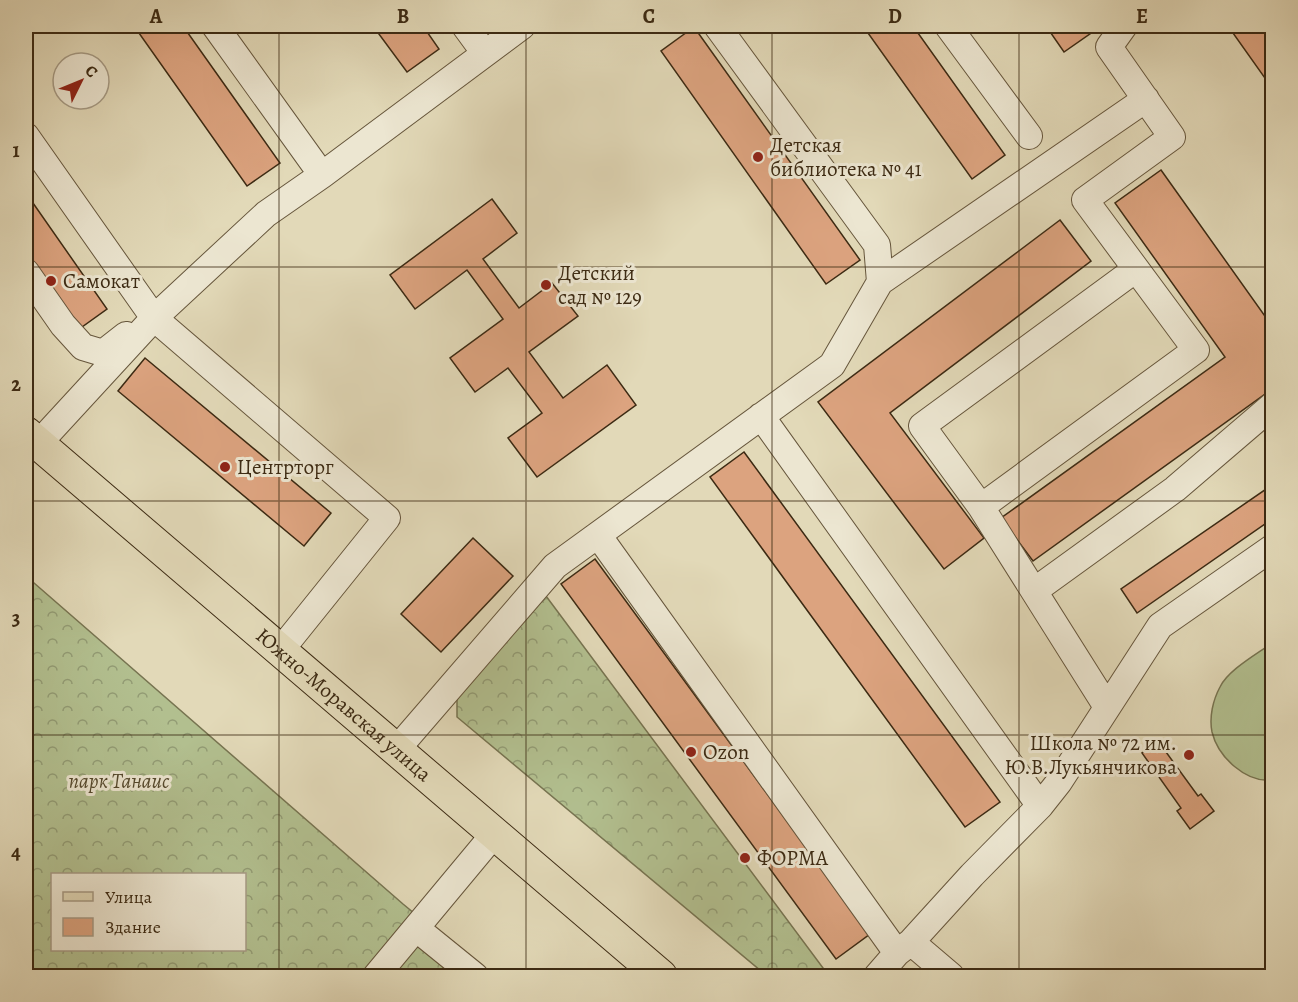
<svg xmlns="http://www.w3.org/2000/svg" width="1298" height="1002" viewBox="0 0 1298 1002" font-family="Alegreya,serif">
<style>
.forest{fill:url(#forest-crowns);stroke:#777451;stroke-width:1.5;fill-rule:evenodd}
.garden{fill:#b2bf8f;stroke:#777451;stroke-width:1.5}
.building{fill:#dca37f;stroke:#3c2a13;stroke-width:1.5}
.lines{fill:none;stroke-linecap:round;stroke-linejoin:round}
.minor-casing{stroke:#66563c;stroke-width:28}
.major-casing{stroke:#3c2a13;stroke-width:34}
.minor{stroke:#ece6d1;stroke-width:26}
.major{stroke:#e2d9b8;stroke-width:32}
.grid{fill:none;stroke:#3c2a13;stroke-width:1.5;stroke-opacity:0.55}
.poi-dot{fill:#8f2418;stroke:#ece6d1;stroke-width:2}
.labels{text-anchor:middle;stroke-width:6;stroke-linejoin:round;paint-order:stroke}
.poi-label{font-size:21px;fill:#3c2a13;stroke:#ece6d1;text-anchor:start}
.street-label{font-size:21px;fill:#3c2a13;stroke:#ece6d1}
.park-label{font-size:21px;font-style:italic;fill:#54482c;stroke:#ece6d1}
.neatline{fill:none;stroke:#3c2a13;stroke-width:2}
.grid-label{font-size:20px;text-anchor:middle;font-weight:bold;fill:#3c2a13}
</style>
<defs>
<pattern id="forest-crowns" width="20" height="18" patternUnits="userSpaceOnUse" patternTransform="scale(1.5)"><rect width="20" height="18" fill="#b2bf8f"/><path d="M2 6a3 3 0 1 1 6 0M12 15a3 3 0 1 1 6 0" fill="none" stroke="#929b74"/></pattern>
</defs>
<rect width="100%" height="100%" fill="#e2d9b8"/>
<filter id="stains"><feTurbulence type="fractalNoise" baseFrequency=".00333" numOctaves="4"/><feColorMatrix values="0 0 0 0 .2 0 0 0 0 .09 0 0 0 0 .02 0 0 0 .5 -.17"/></filter>
<radialGradient id="worn" r=".72"><stop offset=".6" stop-color="#630" stop-opacity="0"/><stop offset="1" stop-color="#630" stop-opacity=".3"/></radialGradient>
<path class="forest" d="M26,576l377,328 87,72h-464zM52,874h192v76h-192z
M546,596l283,380h-62l-310,-259v-22z"/>
<path class="garden" d="M1272,643v137c-26,3 -54,-23 -60,-48 -3,-15 1,-32 8,-45 8,-17 37,-33 52,-44z"/>
<path class="building" d="M134,26h49l97,137 -33,23z
M373,26h50l16,23 -32,23z
M863,26h50l92,129 -33,24z
M1046,26h44l4,5 -30,21z
M1228,26h44v62z
M694,27l166,233 -34,24 -165,-233z
M1161,170l111,156v63l-239,172 -32,-43 224,-161 -110,-154z
M26,193l81,116 -32,23 -49,-69z
M492,199l25,34 -34,26 36,49 33,-25 26,33 -49,36 34,46 44,-33 29,40 -99,72 -29,-39 34,-25 -34,-45 -33,24 -25,-34 53,-39 -36,-49 -52,39 -25,-34z
M1060,220l31,41 -201,152 94,125 -40,31 -126,-167z
M145,358l186,155 -27,33 -186,-155z
M744,452l256,350 -35,25 -255,-350z
M1272,485v34l-135,94 -16,-24z
M473,538l40,38 -72,76 -40,-38z
M595,559l275,375 -34,25 -275,-375z
M1158,741l40,55 3,-2 13,17 -24,18 -13,-18 4,-3 -39,-55z"/>
<g class="lines">
<g class="minor-casing">
<path id="minor" d="M215,26l107,149
M465,26l19,26
M948,26l81,110
M26,136l128,182 233,200 -107,133
M26,272l37,53 20,22 20,6 23,-18
M880,282l266,-183
M761,416l279,390
M38,444l116,-126 112,-104 56,-39 200,-149
M981,507l215,-157 -111,-150 87,-63 -63,-90 15,-21
M598,535l299,418
M1034,591l141,-102 97,-83
M1107,707l-126,-200 -59,-81 214,-157
M397,749l158,-183 277,-201 48,-83 -3,-37 -160,-219
M417,929l58,47
M911,942l40,34
M376,976l119,-143
M877,976l20,-23 14,-11 61,-67 68,-69 19,-24 101,-156 112,-78"/>
</g>
<g class="major-casing">
<g id="major">
<path id="s1" d="M26,433l635,543"/>
</g>
</g>
<use href="#minor" class="minor"/>
<use href="#major" class="major"/>
</g>
<path class="grid" d="M279,26v950M526,26v950M772,26v950M1019,26v950M26,267h1246M26,501h1246M26,735h1246"/>
<g class="poi-dot">
<circle cx="758" cy="157" r="6"/>
<circle cx="51" cy="281" r="6"/>
<circle cx="546" cy="285" r="6"/>
<circle cx="225" cy="467" r="6"/>
<circle cx="691" cy="752" r="6"/>
<circle cx="1189" cy="755" r="6"/>
<circle cx="745" cy="858" r="6"/>
</g>
<g class="labels">
<g class="poi-label">
<text x="770" y="152">Детская<tspan x="770" dy="24">библиотека № 41</tspan></text>
<text x="558" y="280">Детский<tspan x="558" dy="24">сад № 129</tspan></text>
<text x="63" y="288">Самокат</text>
<text x="237" y="474">Центрторг</text>
<text x="1177" y="750" text-anchor="end">Школа № 72 им.<tspan x="1177" dy="24">Ю.В.Лукьянчикова</tspan></text>
<text x="703" y="759">Ozon</text>
<text x="757" y="865">ФОРМА</text>
</g>
<g class="street-label">
<text dy="7" stroke="none"><textPath href="#s1" startOffset="418">Южно-Моравская улица</textPath></text>
</g>
<g class="park-label">
<text x="119" y="788">парк Танаис</text>
</g>
</g>
<rect width="1298" height="1002" fill="none" stroke="#e2d9b8" stroke-width="66"/>
<rect x="51" y="873" width="195" height="78" fill="#ece6d1" stroke="#a69b85" stroke-width="1.5"/>
<rect x="63" y="892" width="30" height="9" fill="#e2d9b8" stroke="#a69b85" stroke-width="1.5"/>
<text x="105" y="903" font-size="18" fill="#3c2a13">Улица</text>
<rect x="63" y="918" width="30" height="18" fill="#dca37f" stroke="#a69b85" stroke-width="1.5"/>
<text x="105" y="933" font-size="18" fill="#3c2a13">Здание</text>
<g transform="translate(81 81) rotate(47)"><circle r="28" fill="#ece6d1" stroke="#a69b85" stroke-width="1.5"/>
<path d="M0-4.5L10 22L0 15L-10 22Z" fill="#8f2418"/>
<text y="-9" font-size="16" font-weight="bold" text-anchor="middle" fill="#3c2a13">С</text>
</g>
<rect x="33" y="33" width="1232" height="936" class="neatline"/>
<g class="grid-label">
<text x="156" y="23">A</text>
<text x="403" y="23">B</text>
<text x="649" y="23">C</text>
<text x="895" y="23">D</text>
<text x="1142" y="23">E</text>
<text x="16" y="157">1</text>
<text x="16" y="391">2</text>
<text x="16" y="625">3</text>
<text x="16" y="859">4</text>
</g>
<rect width="100%" height="100%" filter="url(#stains)"/>
<rect width="100%" height="100%" fill="url(#worn)"/>
</svg>
